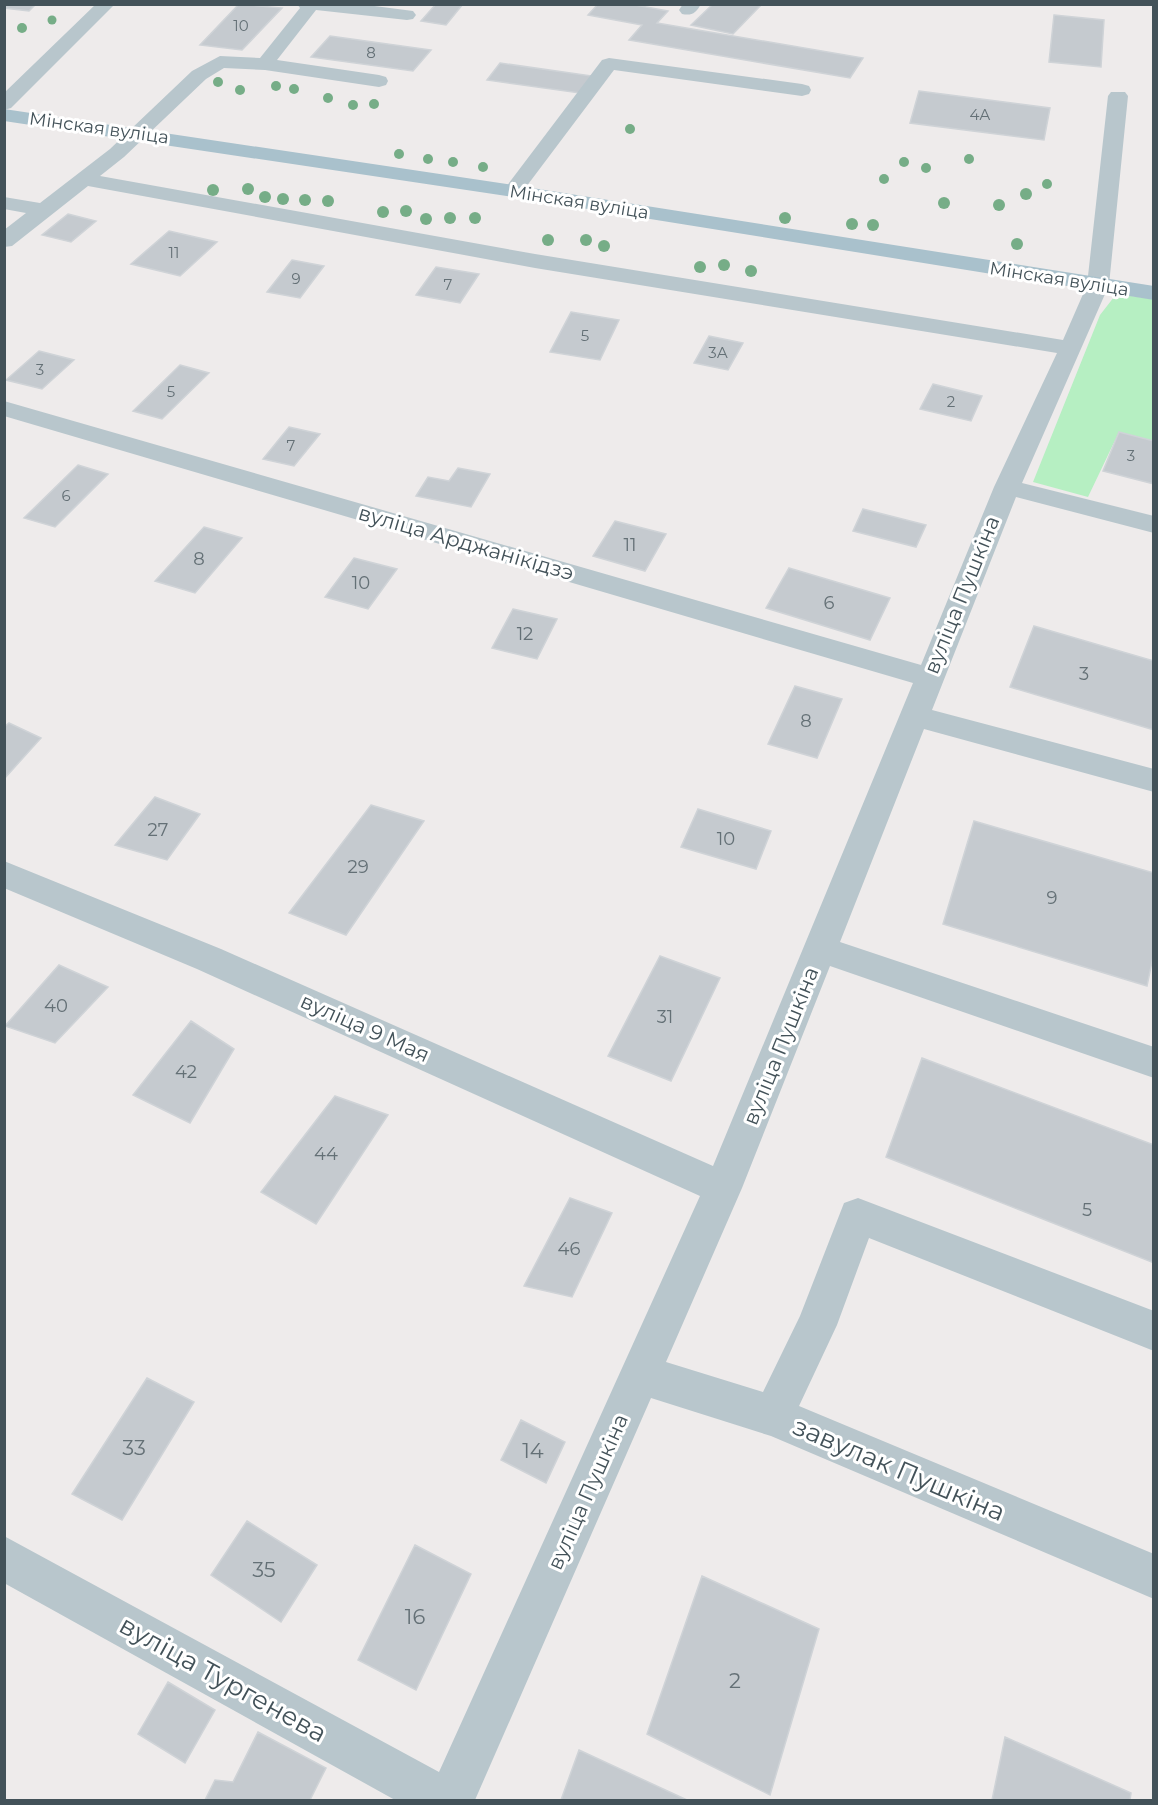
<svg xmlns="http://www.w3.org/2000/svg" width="1158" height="1805" viewBox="0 0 1158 1805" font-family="Montserrat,sans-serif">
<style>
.green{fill:#b6efc2}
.building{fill:#c5cacf;stroke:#cfd3d7;stroke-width:1.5}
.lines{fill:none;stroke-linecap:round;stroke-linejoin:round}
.minor{fill:#b8c6cc;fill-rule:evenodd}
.major{fill:#a9c1cc;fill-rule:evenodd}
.tree{fill:#76ad87}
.labels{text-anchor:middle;stroke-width:6;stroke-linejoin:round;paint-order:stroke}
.far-number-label{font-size:15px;fill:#647076}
.far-street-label{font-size:18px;fill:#435259;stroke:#fff}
.number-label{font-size:18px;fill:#647076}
.street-label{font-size:21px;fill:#435259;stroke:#fff}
.near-number-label{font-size:21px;fill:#647076}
.near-street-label{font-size:26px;fill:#435259;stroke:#fff}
</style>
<rect width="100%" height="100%" fill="#eeebeb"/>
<path class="green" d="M1131,296l22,3v142l-34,-9 -31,65 -55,-15 67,-167 14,-18z"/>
<path class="building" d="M4,4h32l-7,7 -25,-3z
M239,4l43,4 -40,42 -42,-5z
M436,4h27l-17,21 -25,-4z
M598,4h32l38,7 -11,12 206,35 -13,20 -221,-38 13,-15 -54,-10z
M713,4h49l-29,30 -42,-9z
M1054,15l50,5 -3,47 -52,-5z
M330,36l101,14 -18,21 -102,-14z
M500,63l92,13 -12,17 -93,-13z
M919,91l131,17 -6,32 -134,-17z
M68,214l28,7 -25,21 -29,-7z
M169,231l48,11 -37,34 -49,-12z
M292,260l32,6 -24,32 -33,-6z
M436,267l43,7 -19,29 -44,-8z
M571,312l48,8 -19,40 -50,-8z
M709,336l34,7 -15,27 -34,-7z
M39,351l35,9 -32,29 -36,-9z
M180,365l29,8 -47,46 -29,-8z
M933,384l49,12 -11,25 -51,-12z
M289,427l31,7 -26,32 -31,-7z
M1119,432l35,9v43l-51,-13z
M78,465l30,9 -53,53 -31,-9z
M458,468l32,6 -19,33 -55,-11 12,-19 21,4z
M863,509l63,16 -10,22 -63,-16z
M615,521l51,13 -21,37 -52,-15z
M204,527l38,11 -47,55 -40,-12z
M354,558l43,11 -29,40 -43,-12z
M789,568l101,30 -20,42 -104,-32z
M513,609l44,10 -20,40 -45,-11z
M1034,626l120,35v69l-144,-43z
M795,686l47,13 -25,59 -49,-14z
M9,723l32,15 -37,41v-52z
M155,797l45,17 -33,46 -52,-15z
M371,805l53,16 -78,114 -57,-22z
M698,809l73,22 -15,38 -75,-22z
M974,821l180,52v79l-7,34 -204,-62z
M660,956l60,22 -49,103 -63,-25z
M59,965l49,22 -53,56 -50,-17z
M191,1021l43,28 -44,74 -57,-28z
M922,1058l232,87v118l-268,-106z
M335,1096l53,19 -72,109 -55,-32z
M570,1198l42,15 -40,84 -48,-11z
M147,1378l47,24 -72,118 -50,-26z
M521,1420l44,22 -19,41 -45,-23z
M247,1521l70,44 -36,57 -70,-47z
M415,1545l56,29 -55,116 -58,-30z
M702,1576l117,53 -49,166 -123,-61z
M168,1682l47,28 -30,53 -47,-29z
M258,1732l68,36 -16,32h-105l10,-20 18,2z
M1005,1737l126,56 -1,7h-138z
M579,1750l108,50h-126z"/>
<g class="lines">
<path class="minor" d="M96,4h19l-104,104 -7,2v-17z
M297,4h62l54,7 3,4 -3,4 -6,1 -91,-10 -39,50 102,15 7,2 2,4 -2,4 -7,2 -114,-17 -41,-2 -18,11 -82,78 -24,19 435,78 528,86 24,-55 21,-189 3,-4h14l3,4 -19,189 -87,198 132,33v17l-138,-36 -84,213 222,59v23l-230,-63 -84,213 314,105v31l-324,-112 -88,222 -76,174 97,30 37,-76 44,-113 14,-5 296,113v40l-285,-113 -32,87 -38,81 355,148v45l-383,-163 -120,-38 -176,402h-80l-391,-217v-47l435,236 261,-576 -503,-227 -193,-81v-27l217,88 492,217 200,-483 -909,-267v-15l917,264 73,-178 63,-134 -522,-85 -447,-82 -76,60 -8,1v-17l22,-17 -22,-4v-12l36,6 70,-54 82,-78 28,-15 40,2 40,-50z
M683,4h18c-5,9 -9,12 -19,10l-3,-4z
M609,58l193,26 7,2 2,4 -2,4 -7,2 -188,-26 -94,125 -7,2 -7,-2 -3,-4 3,-4 96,-127z"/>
<path class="major" d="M4,109l509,76 641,101v14l-641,-103 -509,-76z"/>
</g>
<g class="tree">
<circle cx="52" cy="20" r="4.5"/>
<circle cx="22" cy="28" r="5"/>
<circle cx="218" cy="82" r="5"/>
<circle cx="276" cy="86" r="5"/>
<circle cx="294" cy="89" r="5"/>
<circle cx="240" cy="90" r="5"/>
<circle cx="328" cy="98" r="5"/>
<circle cx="374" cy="104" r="5"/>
<circle cx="353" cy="105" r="5"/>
<circle cx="630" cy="129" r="5"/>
<circle cx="399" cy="154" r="5"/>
<circle cx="428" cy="159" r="5"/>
<circle cx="969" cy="159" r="5"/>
<circle cx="453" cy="162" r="5"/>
<circle cx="904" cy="162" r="5"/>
<circle cx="483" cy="167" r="5"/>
<circle cx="926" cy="168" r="5"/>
<circle cx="884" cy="179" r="5"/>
<circle cx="1047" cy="184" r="5"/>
<circle cx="248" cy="189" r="6"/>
<circle cx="213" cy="190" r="6"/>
<circle cx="1026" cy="194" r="6"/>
<circle cx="265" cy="197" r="6"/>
<circle cx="283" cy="199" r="6"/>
<circle cx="305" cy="200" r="6"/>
<circle cx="328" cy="201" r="6"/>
<circle cx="944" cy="203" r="6"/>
<circle cx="999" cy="205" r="6"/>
<circle cx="406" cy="211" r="6"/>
<circle cx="383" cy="212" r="6"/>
<circle cx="450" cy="218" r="6"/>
<circle cx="475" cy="218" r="6"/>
<circle cx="785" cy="218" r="6"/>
<circle cx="426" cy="219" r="6"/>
<circle cx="852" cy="224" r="6"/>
<circle cx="873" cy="225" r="6"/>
<circle cx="548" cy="240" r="6"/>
<circle cx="586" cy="240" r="6"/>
<circle cx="1017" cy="244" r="6"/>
<circle cx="604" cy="246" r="6"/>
<circle cx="724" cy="265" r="6"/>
<circle cx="700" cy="267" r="6"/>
<circle cx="751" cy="271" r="6"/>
</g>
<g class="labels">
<g class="far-number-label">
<text x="241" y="31">10</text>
<text x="371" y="58">8</text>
<text x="980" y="120">4А</text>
<text x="174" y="258">11</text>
<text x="296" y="284">9</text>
<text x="448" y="290">7</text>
<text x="585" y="341">5</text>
<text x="718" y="358">3А</text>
<text x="40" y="375">3</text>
<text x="171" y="397">5</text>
<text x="951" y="407">2</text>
<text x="291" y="451">7</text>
<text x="1131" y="461">3</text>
<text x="66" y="501">6</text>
</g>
<g class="far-street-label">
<text transform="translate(99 128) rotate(8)" y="6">Мінская вуліца</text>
<text transform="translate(579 202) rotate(9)" y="6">Мінская вуліца</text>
<text transform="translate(1059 279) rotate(9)" y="6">Мінская вуліца</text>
</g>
<g class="number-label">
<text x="630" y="551">11</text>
<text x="199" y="565">8</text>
<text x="361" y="589">10</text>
<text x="829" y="609">6</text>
<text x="525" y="640">12</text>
<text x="1084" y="680">3</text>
<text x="806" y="727">8</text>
<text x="158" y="836">27</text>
<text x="726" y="845">10</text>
<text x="358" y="873">29</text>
<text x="1052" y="904">9</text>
<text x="56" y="1012">40</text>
<text x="665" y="1023">31</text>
<text x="186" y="1078">42</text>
<text x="326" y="1160">44</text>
<text x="1087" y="1216">5</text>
<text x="569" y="1255">46</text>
</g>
<g class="street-label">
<text transform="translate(466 543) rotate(16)" y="7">вуліца Арджанікідзэ</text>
<text transform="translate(962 595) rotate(-68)" y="7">вуліца Пушкіна</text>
<text transform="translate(365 1028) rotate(24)" y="7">вуліца 9 Мая</text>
<text transform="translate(781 1046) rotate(-68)" y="7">вуліца Пушкіна</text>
<text transform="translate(588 1492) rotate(-66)" y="7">вуліца Пушкіна</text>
</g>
<g class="near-number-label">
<text x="134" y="1455">33</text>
<text x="533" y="1458">14</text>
<text x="264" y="1577">35</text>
<text x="415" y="1624">16</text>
<text x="735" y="1688">2</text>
</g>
<g class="near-street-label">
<text transform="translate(899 1469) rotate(23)" y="9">завулак Пушкіна</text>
<text transform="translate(223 1679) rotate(29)" y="9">вуліца Тургенева</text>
</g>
</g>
<rect width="1158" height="1805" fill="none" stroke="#435259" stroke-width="12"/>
</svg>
